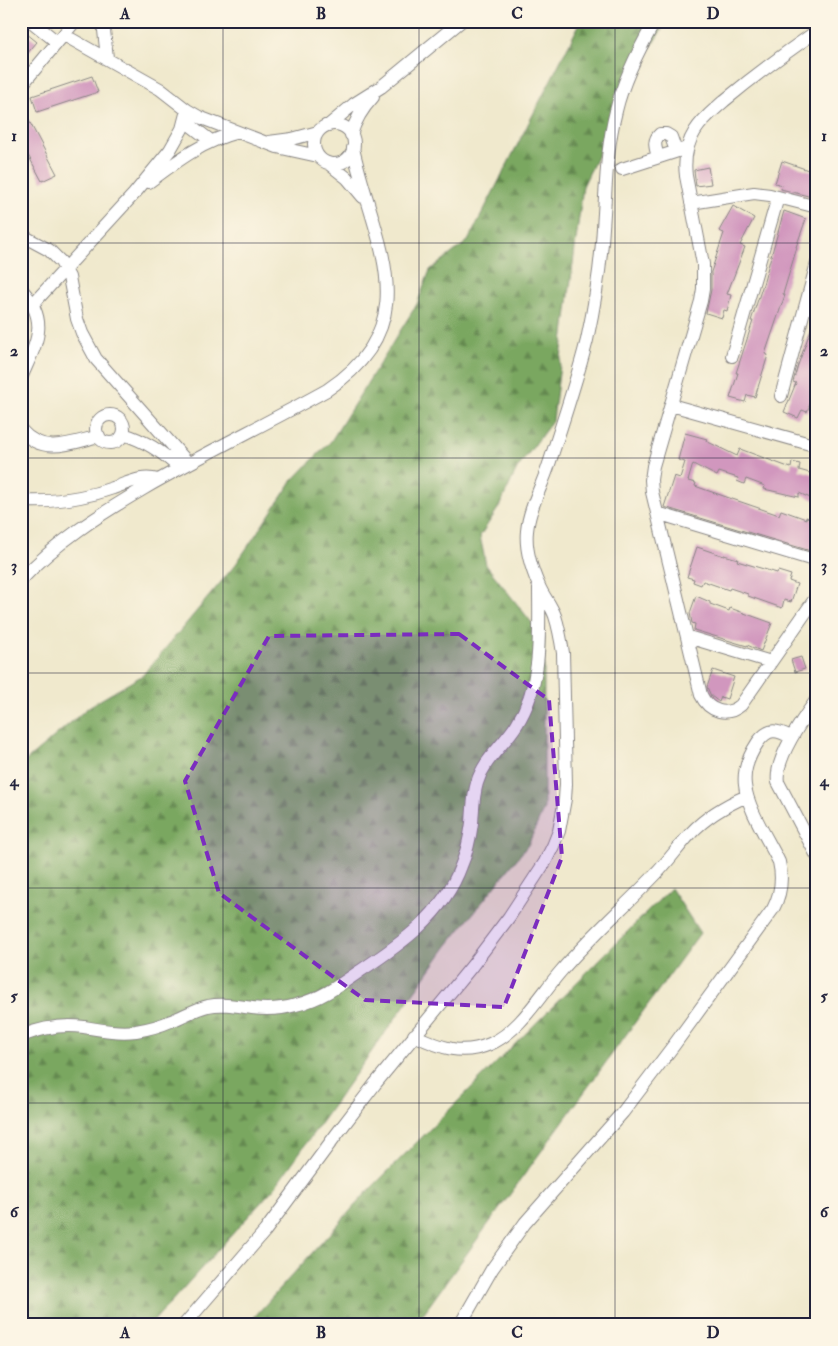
<svg xmlns="http://www.w3.org/2000/svg" width="838" height="1346" viewBox="0 0 838 1346" font-family="'IM FELL Double Pica',serif">
<style>
.forest{fill:url(#forest-firs);stroke:#4e644e}
.building{fill:#d197be}
.lines{fill:none;stroke-linecap:round;stroke-linejoin:round}
.minor-casing{stroke:#898684;stroke-width:14}
.minor{stroke:#fff;stroke-width:12}
.marked{fill:#7b2cbf;fill-opacity:0.2;stroke:#7b2cbf;stroke-width:4;stroke-dasharray:10 6;stroke-linejoin:round}
.grid{fill:none;stroke:#22223b;stroke-width:1;stroke-opacity:0.55}
.neatline{fill:none;stroke:#22223b;stroke-width:2}
.grid-label{font-size:16px;text-anchor:middle;font-weight:bold;fill:#22223b}
</style>
<defs>
<pattern id="forest-firs" width="22" height="20" patternUnits="userSpaceOnUse" patternTransform="scale(1.25)"><rect width="22" height="20" fill="#7aa760"/><path d="M5 1l3.5 6h-7zM16 11l3.5 6h-7z" fill="#648850"/></pattern>
</defs>
<rect width="100%" height="100%" fill="#fcf5e5"/>
<filter id="ink" filterUnits="userSpaceOnUse"><feTurbulence type="fractalNoise" baseFrequency=".02" numOctaves="2"/><feDisplacementMap in="SourceGraphic" scale="10" xChannelSelector="R" yChannelSelector="G"/><feConvolveMatrix kernelMatrix="1 2 1 2 8 2 1 2 1" color-interpolation-filters="sRGB"/></filter>
<filter id="wash" filterUnits="userSpaceOnUse"><feTurbulence type="fractalNoise" baseFrequency=".0096" numOctaves="4" result="noise"/><feDisplacementMap in="SourceGraphic" scale="20" xChannelSelector="R" yChannelSelector="G"/><feGaussianBlur stdDeviation="1.12" result="paint"/><feColorMatrix in="noise" values="0 0 0 0 0 0 0 0 0 0 0 0 0 0 0 0 0 1.4 0 .05"/><feComposite in="paint" operator="in"/></filter>
<g filter="url(#wash)">
<rect width="100%" height="100%" fill="#f0e9cd"/>
<path class="forest" d="M581,21h86l-21,34 -63,131 -30,234 -36,49 -18,38 -19,29 6,29 58,73v170l-16,37 -81,101 -172,241 -125,138h-129v-560l69,-59 53,-31 93,-111 56,-83 39,-40 86,-137 13,-34 38,-29z
M671,888l29,45 -285,392h-168l121,-134z"/>
<g id="blocks">
<path class="building" d="M21,29l16,13 -11,13 -5,-4z
M92,76l6,16 -61,20 -5,-16z
M27,117l30,57 -15,7 -21,-39v-22z
M782,161l35,12 -1,25 -35,-9 1,-4 -7,-2z
M708,167l3,17 -15,2 -2,-16z
M733,206l21,12 -14,27 5,2 -18,47 4,1 -4,16 -3,-1 -2,8 -16,-5 5,-23v-18l13,-39 -5,-2z
M784,211l22,8 -10,28h1l-14,47 2,1 -20,59 3,1 -13,42 -8,-2 -2,7 -15,-4 8,-25h-2l17,-52h-2l13,-40z
M815,318h2v68l-10,26 -5,-2 -4,8 -14,-6 12,-29 -3,-1 5,-17z
M685,433l22,6 -1,2 31,15 3,-7 51,19 1,-6 8,2 -1,6 18,5v26l-18,-8v4l-35,-8 1,-3 -19,-7 -2,5 -7,-3 1,-3 -19,-6 -2,4 -24,-12 -5,17 8,2 -1,3 14,5 70,24 2,-5 25,9v-2l11,3v22l-3,10 -150,-45 10,-31 6,2 5,-16 -7,-2z
M697,547l27,9v-1l14,4 -1,2 40,12 1,-2 13,4 -2,6 8,3 -6,18 -7,-2 -2,8 -34,-12v-2l-18,-6 -1,2 -26,-9 -2,4 -8,-3 1,-3 -7,-2z
M696,596l14,6v2l19,7 1,-3 42,15 -11,28 -14,-6v1l-53,-16 1,-6 -3,-1 -2,-10z
M801,657l4,12 -10,3 -4,-12z
M713,670l21,7 -7,22 -6,-2 -2,5 -8,-6 -4,-9z"/>
</g>
</g>
<g filter="url(#ink)">
<use href="#blocks" fill-opacity="0" stroke="#898684" stroke-width="1"/>
<g class="lines">
<g class="minor-casing">
<path id="minor" d="M31,21l26,21
M103,21l4,37
M817,31c-32,22 -63,45 -93,70 -10,9 -22,18 -29,30 -9,14 -11,29 -9,45l17,88v25l-2,12 -48,165 -2,14 1,12 49,203c8,17 26,22 40,10l76,-109
M64,35l96,54 27,21 12,7 78,30 41,9
M21,86l54,-65
M185,121l26,20
M314 144a20 20 0 1 1 40 0a20 20 0 1 1-40 0Z
M329,125l25,-21 27,-17 80,-66
M351,135c4,-15 11,-26 22,-38
M269,142l23,-3 26,-7
M658,157c-2,-8 -6,-16 2,-23h6l5,3 5,14
M328,163l19,15 16,19
M622,169l65,-21
M149,182c28,-21 54,-41 89,-50
M691,203l63,-10 16,2 47,12
M21,235l28,15 12,12 8,15 8,42 5,14 14,26 92,104
M21,289c30,33 15,54 0,89
M33,304l101,-110 36,-44 12,-21 5,-19
M732,356l46,-159
M781,396l36,-133
M671,405l146,41
M96 429a14 14 0 1 1 28 0a14 14 0 1 1-28 0Z
M21,430c22,26 50,13 78,6
M123,434c23,7 40,18 56,34
M21,501c20,1 39,0 59,-4 11,-2 22,-5 33,-9 16,-5 28,-13 45,-8
M657,513l160,48
M21,580c35,-38 78,-65 122,-91 60,-35 123,-65 184,-99 103,-69 46,-149 26,-242
M688,637l83,25
M817,699c-13,18 -43,60 -39,83l39,74
M414,1035c27,13 48,21 76,9 30,-13 50,-49 71,-73 29,-34 62,-63 93,-95 13,-13 24,-29 37,-43 16,-17 35,-28 56,-37
M21,1036c20,-8 42,-12 63,-9 18,3 34,6 52,4 12,-2 24,-5 35,-10 13,-5 24,-12 37,-15 15,-3 29,0 44,2 15,2 30,1 44,-3 25,-6 44,-20 64,-34 41,-27 83,-56 101,-105 6,-14 9,-28 11,-43 1,-13 1,-27 5,-40 7,-24 27,-38 40,-59 26,-41 22,-91 22,-137
M184,1325l81,-94 71,-96 39,-51 97,-118 37,-49 36,-55 8,-16 6,-15 6,-32 1,-15 -3,-131c-2,-13 -4,-25 -8,-37 -4,-11 -12,-20 -16,-30 -7,-16 -14,-37 -12,-55 2,-22 14,-43 21,-64 14,-42 28,-84 39,-127 8,-37 14,-75 16,-112 3,-39 3,-78 13,-117 7,-31 23,-62 39,-90
M460,1325l32,-56 33,-46 98,-111 51,-67 99,-136c8,-15 10,-30 6,-47 -10,-21 -32,-54 -34,-77 -2,-15 5,-31 13,-43 11,-15 19,-12 33,-5"/>
</g>
<use href="#minor" class="minor"/>
</g>
</g>
<path class="marked" d="M459,634l90,66 13,157 -58,150 -139,-7 -146,-107 -34,-112 84,-145z"/>
<path class="grid" d="M223,21v1304M419,21v1304M615,21v1304M21,243h796M21,458h796M21,673h796M21,888h796M21,1103h796"/>
<rect width="838" height="1346" fill="none" stroke="#fcf5e5" stroke-width="55"/>
<rect x="28" y="28" width="782" height="1290" class="neatline"/>
<g class="grid-label">
<text x="125" y="19">A</text>
<text x="321" y="19">B</text>
<text x="517" y="19">C</text>
<text x="713" y="19">D</text>
<text x="14" y="141">1</text>
<text x="824" y="141">1</text>
<text x="14" y="356">2</text>
<text x="824" y="356">2</text>
<text x="14" y="571">3</text>
<text x="824" y="571">3</text>
<text x="14" y="786">4</text>
<text x="824" y="786">4</text>
<text x="14" y="1001">5</text>
<text x="824" y="1001">5</text>
<text x="14" y="1217">6</text>
<text x="824" y="1217">6</text>
<text x="125" y="1338">A</text>
<text x="321" y="1338">B</text>
<text x="517" y="1338">C</text>
<text x="713" y="1338">D</text>
</g>
</svg>
